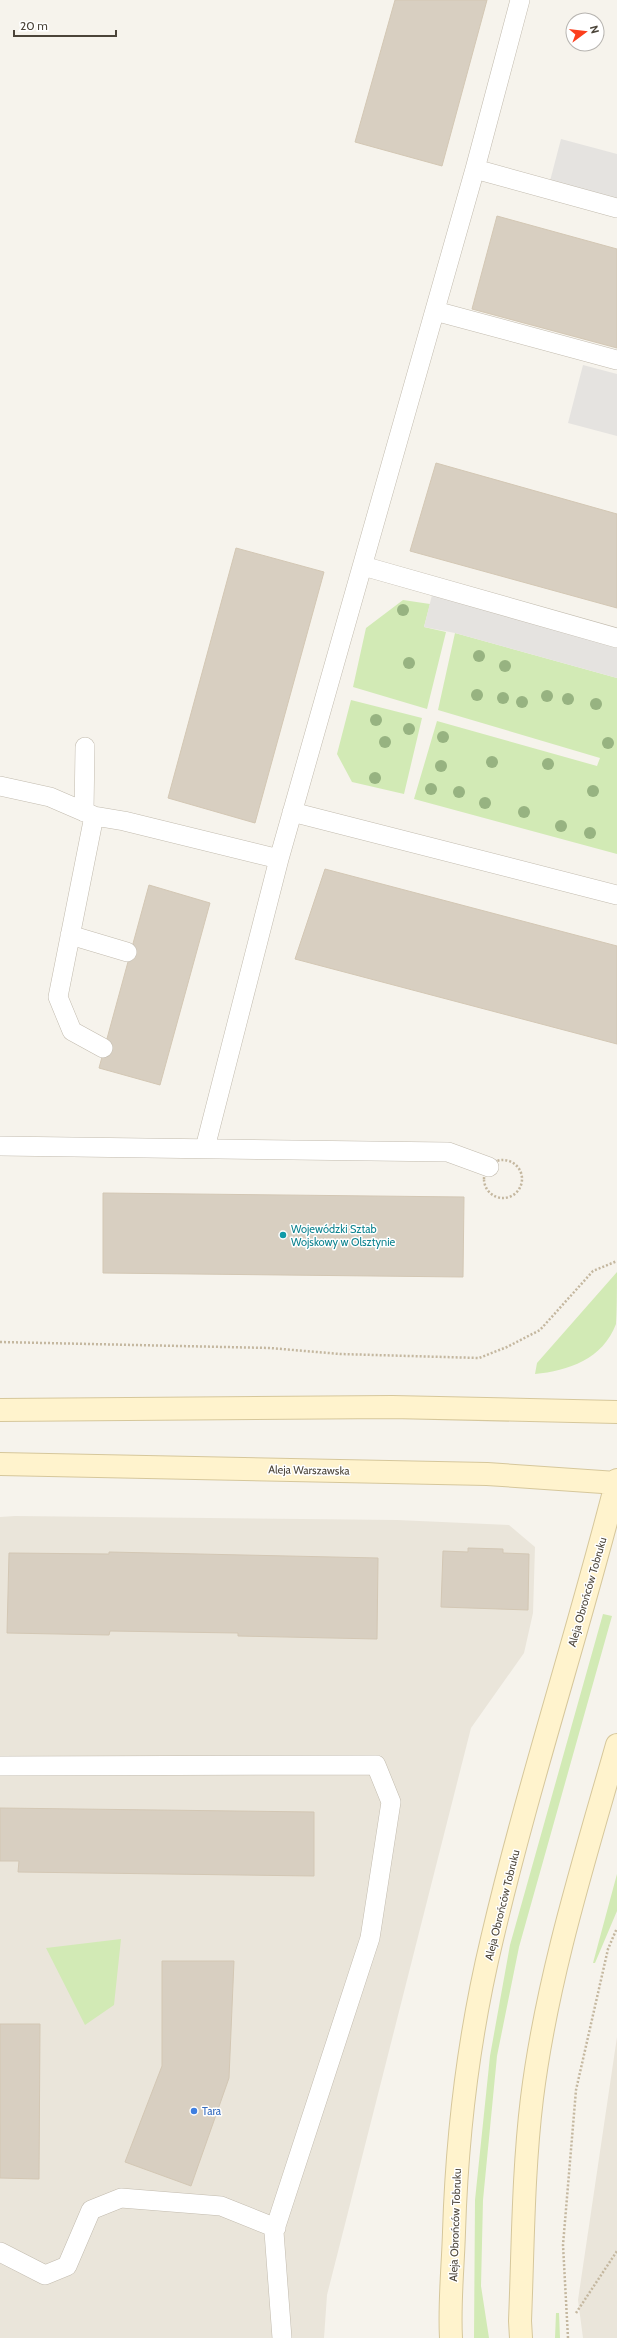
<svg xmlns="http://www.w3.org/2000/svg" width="617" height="2338" viewBox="0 0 617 2338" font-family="Cabin,sans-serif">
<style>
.residential{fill:#eae5da}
.green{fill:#d2eab5}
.parking{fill:#e5e3e0}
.building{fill:#d8cfc1;stroke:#d3c7b4}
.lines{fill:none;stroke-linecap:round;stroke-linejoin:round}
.service-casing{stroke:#c2bbae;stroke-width:20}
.secondary-casing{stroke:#d6c79b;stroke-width:24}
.path{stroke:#c4b79f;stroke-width:2.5;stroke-dasharray:2 2;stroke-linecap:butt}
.service{stroke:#fff;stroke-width:19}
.secondary{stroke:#fff3cd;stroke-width:22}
.tree{fill:#97b381}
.culture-dot{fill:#0f9aa8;stroke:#fff;stroke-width:1.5}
.shop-dot{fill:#3f7fe0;stroke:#fff;stroke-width:1.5}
.labels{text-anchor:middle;stroke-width:3;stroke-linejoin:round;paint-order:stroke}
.culture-label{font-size:11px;fill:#0d838f;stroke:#fff;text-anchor:start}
.street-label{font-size:11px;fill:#4b4439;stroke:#fff}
.shop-label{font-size:11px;fill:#366cbe;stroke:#fff;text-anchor:start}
</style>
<rect width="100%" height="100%" fill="#f6f3ec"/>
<path class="residential" d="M15,1516l382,4 112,5 26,22 -2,66 -9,40 -53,75 -144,567 -3,43h-324v-821z
M617,2037v301h-34l-5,-38z"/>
<path class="green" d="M403,600l27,4 -6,23 22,5 -19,77 -74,-22 13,-59z
M455,633l162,45v176l-203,-55 23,-78 160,45 3,-8 -162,-48z
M351,700l71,18 -18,76 -52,-12 -15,-28z
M617,1272c0,11 0,43 -1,52 -13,35 -48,47 -81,50l2,-11z
M603,1614l9,2 -93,331 -22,109 -14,144 -2,86 8,52h-15l1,-138 15,-144 20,-111z
M617,1874v37l-22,52h-2z
M121,1939l-7,66 -29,20 -39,-77z
M556,2313h3l1,25h-5z"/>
<path class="parking" d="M561,139l56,15v45l-67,-18z
M583,365l34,9v62l-49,-13z
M432,595l185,52v31l-162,-45 -31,-6z"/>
<path class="building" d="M395,0h92l-45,166 -87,-24z
M497,216l120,33v99l-145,-39z
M436,463l181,51v94l-207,-57z
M236,548l88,24 -69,251 -87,-25z
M325,869l292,77v98l-322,-85z
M149,885l61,18 -50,182 -61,-17z
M103,1193l361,4 -1,80 -360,-4z
M468,1548l35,1v4l26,1 -1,56 -87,-3 2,-56 25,1z
M109,1552l269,6 -1,81 -139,-3v-3l-128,-2 -1,4 -102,-2 2,-80 100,1z
M0,1808l314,4v64l-296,-4 1,-11h-19z
M162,1961h72l-5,117 -38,108 -66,-24 37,-96z
M0,2024h40l-1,155 -39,-1z"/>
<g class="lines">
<g class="service-casing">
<path id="service" d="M475,169l142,39
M435,311l182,49
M363,566l254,72
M0,786l50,11 44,19 30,5 155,38
M84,812l1,-65
M292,812l325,83
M94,816l-36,181 14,34 31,17
M70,935l57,17
M0,1146l448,6 41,15
M205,1148l74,-289 196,-690 45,-169
M0,1766l376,-1 15,37 -21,136 -96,294 8,106
M0,2252l45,23 22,-9 24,-56 30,-12 100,8 55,22"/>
</g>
<g class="secondary-casing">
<path id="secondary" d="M0,1410l392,-3 225,5
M0,1464l487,10 130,9
M451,2338c-2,-35 2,-71 3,-106 3,-98 15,-197 38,-293 36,-154 86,-305 125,-459
M521,2338l-1,-17c3,-74 3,-149 12,-223 15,-120 52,-237 85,-353"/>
</g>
<path class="path" d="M484 1179a19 19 0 1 1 38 0a19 19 0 1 1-38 0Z
M0,1342l270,6 70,6 139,4 28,-11 33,-17 53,-59 24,-10
M576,2313l41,-62
M568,2338l-5,-93 13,-155 32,-141 9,-21"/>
<use href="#service" class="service"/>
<use href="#secondary" class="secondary"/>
</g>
<g class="tree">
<circle cx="403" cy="610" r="6"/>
<circle cx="479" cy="656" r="6"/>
<circle cx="409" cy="663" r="6"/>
<circle cx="505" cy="666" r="6"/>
<circle cx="477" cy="695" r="6"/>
<circle cx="547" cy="696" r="6"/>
<circle cx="503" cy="698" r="6"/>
<circle cx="568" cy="699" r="6"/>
<circle cx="522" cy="702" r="6"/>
<circle cx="596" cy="704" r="6"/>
<circle cx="376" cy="720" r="6"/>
<circle cx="409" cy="729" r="6"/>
<circle cx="443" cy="737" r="6"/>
<circle cx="385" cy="742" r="6"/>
<circle cx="608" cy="743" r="6"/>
<circle cx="492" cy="762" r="6"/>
<circle cx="548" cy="764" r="6"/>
<circle cx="441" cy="766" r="6"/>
<circle cx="375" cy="778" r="6"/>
<circle cx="431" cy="789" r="6"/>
<circle cx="593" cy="791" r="6"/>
<circle cx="459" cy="792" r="6"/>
<circle cx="485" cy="803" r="6"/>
<circle cx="524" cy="812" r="6"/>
<circle cx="561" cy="826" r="6"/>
<circle cx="590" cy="833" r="6"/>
</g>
<circle class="culture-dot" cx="283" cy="1235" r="4"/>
<circle class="shop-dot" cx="194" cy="2111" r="4"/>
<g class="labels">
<g class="culture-label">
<text x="291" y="1233">Wojewódzki Sztab<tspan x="291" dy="13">Wojskowy w Olsztynie</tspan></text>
</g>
<g class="street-label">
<text transform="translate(309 1470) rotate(1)" y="4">Aleja Warszawska</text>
<text transform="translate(587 1592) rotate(-74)" y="4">Aleja Obrońców Tobruku</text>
<text transform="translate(502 1905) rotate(-76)" y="4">Aleja Obrońców Tobruku</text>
<text transform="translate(455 2225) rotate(-88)" y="4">Aleja Obrońców Tobruku</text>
</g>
<g class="shop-label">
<text x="202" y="2115">Tara</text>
</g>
</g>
<g transform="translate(585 32) rotate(75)"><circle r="19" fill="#ffffff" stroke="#b7b4b0"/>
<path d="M0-3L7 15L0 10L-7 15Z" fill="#fc3f1d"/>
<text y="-6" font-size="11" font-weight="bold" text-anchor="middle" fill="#4b4439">N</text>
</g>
<path d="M14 30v6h102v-6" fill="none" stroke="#4b4439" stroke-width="2"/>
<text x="20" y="30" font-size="12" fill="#4b4439" stroke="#ffffff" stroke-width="3" paint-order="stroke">20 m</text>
</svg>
